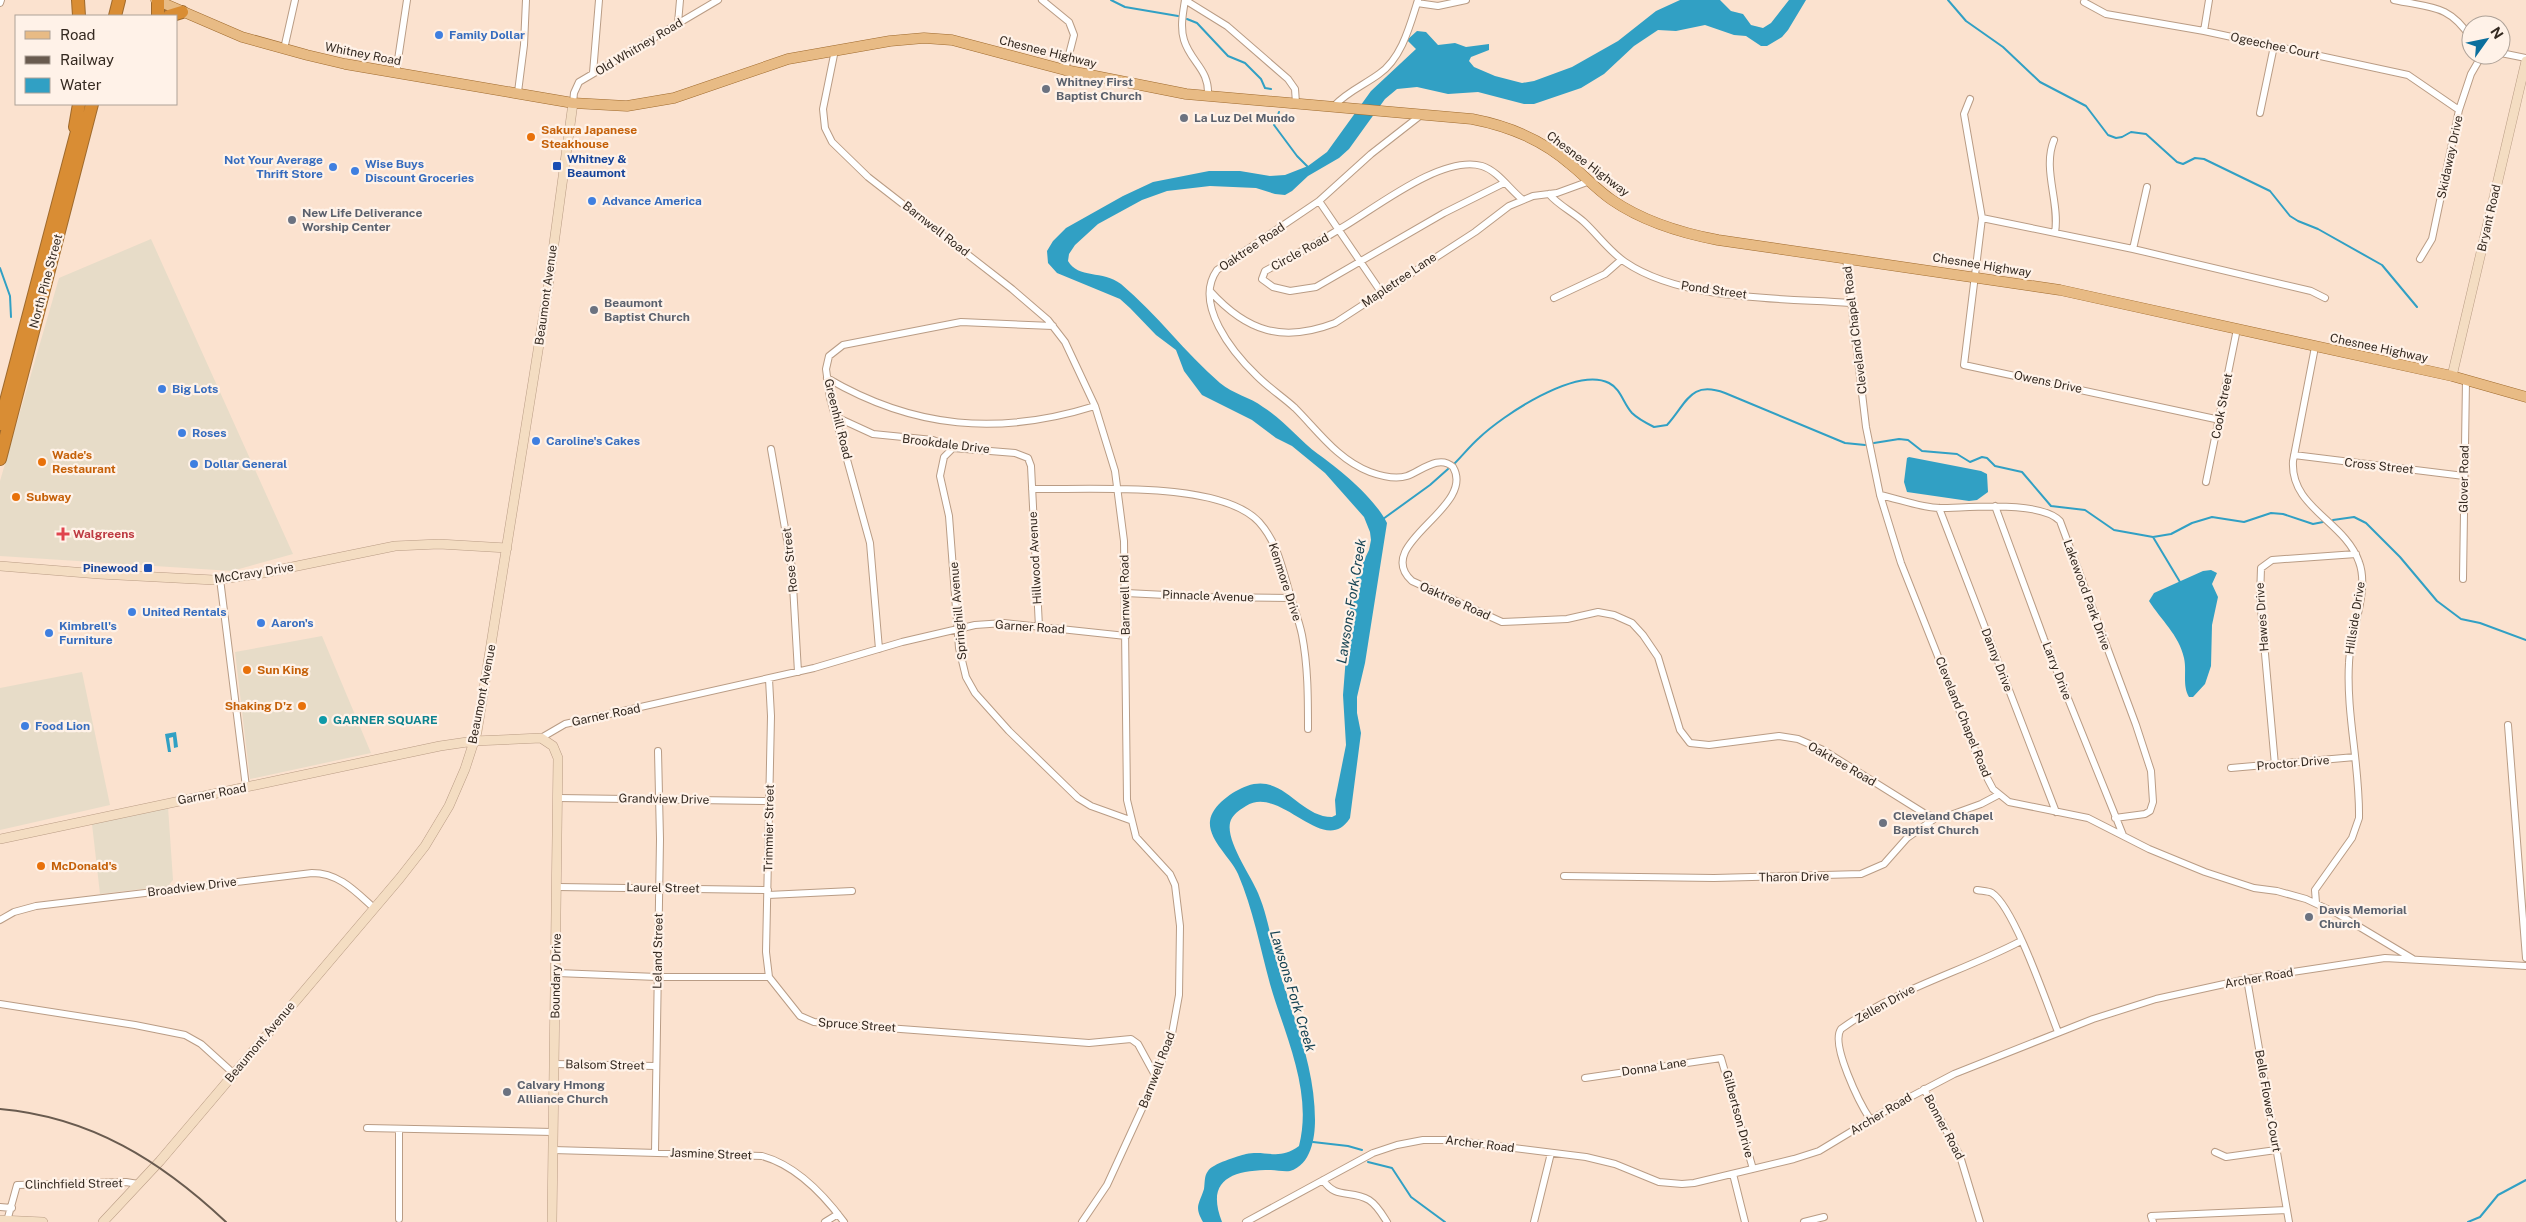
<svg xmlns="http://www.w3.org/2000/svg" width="2526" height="1222" viewBox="0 0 2526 1222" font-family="'Public Sans',sans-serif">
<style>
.commercial{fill:#e7dcc8}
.water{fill:#31a0c4}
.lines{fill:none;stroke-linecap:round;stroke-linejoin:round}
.stream{stroke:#31a0c4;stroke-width:2}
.street-casing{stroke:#b99c85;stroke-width:8}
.secondary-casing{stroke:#b99c85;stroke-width:10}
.primary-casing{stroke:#9f6a2d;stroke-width:11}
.highway-casing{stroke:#9f6a2d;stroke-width:14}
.street{stroke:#fff;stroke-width:6}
.secondary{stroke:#f4ddc2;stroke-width:9}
.primary{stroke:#e8bb85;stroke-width:10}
.highway{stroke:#d98d34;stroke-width:12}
.rail{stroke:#695b4f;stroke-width:2}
.shop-dot{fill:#3f7fe0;stroke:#fff2e8;stroke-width:2}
.worship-dot{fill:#6b7280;stroke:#fff2e8;stroke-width:2}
.food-dot{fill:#e8710a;stroke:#fff2e8;stroke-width:2}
.transit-dot{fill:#1a4fb4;stroke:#fff2e8;stroke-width:2}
.health-dot{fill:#e0444e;stroke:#fff2e8;stroke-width:2}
.culture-dot{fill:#0f9aa8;stroke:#fff2e8;stroke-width:2}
.labels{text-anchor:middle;stroke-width:4.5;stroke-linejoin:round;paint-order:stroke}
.shop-label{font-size:12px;font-weight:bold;fill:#366cbe;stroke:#fff2e8;text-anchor:start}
.street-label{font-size:12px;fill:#342920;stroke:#fff2e8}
.worship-label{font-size:12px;font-weight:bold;fill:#5b616d;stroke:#fff2e8;text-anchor:start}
.food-label{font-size:12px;font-weight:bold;fill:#c56008;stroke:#fff2e8;text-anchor:start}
.transit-label{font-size:12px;font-weight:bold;fill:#164399;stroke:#fff2e8;text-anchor:start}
.health-label{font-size:12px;font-weight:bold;fill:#be3a42;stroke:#fff2e8;text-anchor:start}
.culture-label{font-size:12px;font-weight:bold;fill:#0d838f;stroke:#fff2e8;text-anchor:start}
.water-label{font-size:14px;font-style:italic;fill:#174454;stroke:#fff2e8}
</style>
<rect width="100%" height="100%" fill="#fbe2cf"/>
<path class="commercial" d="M151,239l142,315 -61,17 -232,-15v-75l59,-203z
M322,636l49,117 -121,26 -15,-127z
M82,672l28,133 -110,25v-142z
M168,807l5,73 -5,6 -68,8 -8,-70z"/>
<path class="water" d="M1680,0h40l11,11 12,3 8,11 12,3 8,-5 18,-23h17l-18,30 -6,7 -15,9h-6l-15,-10 -12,-1 -29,-10 -29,6 -18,-1 -24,16 -30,28 -23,14 -47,16h-10l-46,-12 -30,2 -31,-7 -20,2 -12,10 -36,50 -10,9 -31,18 -16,15 -7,4 -10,-1 -19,-6 -46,-2 -43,5 -25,9 -44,24 -23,21 -6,9 -1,7c10,18 35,9 53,23 36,30 64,69 99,99 13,11 30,14 43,24 21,13 36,33 55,47 22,16 56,43 69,69l-22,140 -8,34v16l4,20 -11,85c-26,41 -69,-34 -104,-12 -5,3 -11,7 -14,12 -11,17 19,57 26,75 11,26 14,54 22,80 15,49 35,95 35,147 0,18 -4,45 -25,51 -6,1 -13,-1 -19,-1 -38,0 -66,9 -49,52h-19c-9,-16 -4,-17 1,-33 1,-6 0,-13 4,-18 4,-7 30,-15 38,-17 21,-4 33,7 53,-8 14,-55 -14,-110 -29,-162 -10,-37 -17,-75 -32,-110 -7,-16 -30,-34 -28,-53 2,-16 23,-30 37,-35 37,-13 52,31 85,31l4,-2 -1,-15 11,-55 -3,-50 7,-90 7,-30 12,-25 2,-10 -1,-8 -6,-15 -39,-44 -33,-27 -16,-8 -24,-18 -50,-25 -18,-24 -8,-21 -20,-15 -26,-27 -10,-9 -63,-26 -9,-10 -1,-12 6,-10 13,-13 57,-32 30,-14 56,-11h31l30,5 15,-1 23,-9 19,-14 44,-61 45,-42 -9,-9 10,-9 9,1 12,13 17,-2 11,4 23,-3v6l-18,7 -2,4 5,6 21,9 27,7 12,-2 38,-14 46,-26 38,-30z
M1909,457l72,14 6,3 1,18 -11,8 -8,1 -62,-9 -3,-10 3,-24z
M2211,570l6,3 -5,11 6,13 -6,28 -1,41 -6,18 -12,13h-4c-7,-12 -2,-26 -5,-39 -5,-23 -23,-38 -35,-57l5,-8 49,-22z
M176,732l2,15 -4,1 -1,-11 -4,1 2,14h-3l-3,-18z"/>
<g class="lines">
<path class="stream" d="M1111,0l14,7 53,9
M1948,0l18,21 37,26 37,35 46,24 22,29 8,3 6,-1 9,-5 15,2 31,28 6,2 12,-6 9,1 66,32 20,25 8,5 20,8 64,36 35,42
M1187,19l10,4 31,33 17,7 16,16 4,9 6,1
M1279,112l-5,13 23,31 12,12
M0,268l10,28 1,21
M1874,443l25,-4 9,1 14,11 35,3 13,8 12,-5 5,1 8,8 27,6 29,34 34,4 29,20 39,7 18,-3 21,-11 20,-6 32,5 27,-9 12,1 30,10 10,-2
M1455,463c8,-8 15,-17 24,-25 23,-22 97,-72 130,-55 12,6 14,20 23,30 6,6 14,10 22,14l13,-2c20,-22 23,-45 58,-32l120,50 20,2
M1383,519l47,-34 18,-16
M2333,520l21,-3 12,6 34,34 37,44 24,18 19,4 46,17
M2153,537l27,45
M1313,1142l35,4 14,4
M1368,1162l24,6 19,29 34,25
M2468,1222l12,-5 18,-22 28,-15"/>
<g class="street-casing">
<path id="street" d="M1042,0l27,22 5,13 -9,35
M1185,0l42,26 61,53 7,10 1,14
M1185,0c-2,13 -5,27 -1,40 7,23 26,29 24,57
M2394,0c37,8 55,4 77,38
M2084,2l22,12 98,17 204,44 51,35
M0,3l1,-3
M1417,3l21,3 28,-6
M678,23l2,-23
M2204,31l5,-31
M284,49l11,-49
M835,50l-12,59 2,19 7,14 36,35 144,112 36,31 17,22 30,64 20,65 9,70 3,259 9,37 34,37 5,11 5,41 -1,69 -8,44 -25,61 -39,85 -25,37
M2501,53l25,5
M396,73l11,-73
M593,73l6,-73
M518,92l6,-47 2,-45
M1970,99l-6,15 18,104 -18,147 256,55
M573,103l1,-10 5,-11 139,-82
M1335,105c12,-13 29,-20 44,-31 23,-16 31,-49 39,-74
M2260,113l14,-67
M1421,115l-50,39 -52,47 -102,69c-24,34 16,83 40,106 12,12 26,21 38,32 23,23 43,52 75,64 11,4 25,8 37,4 14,-5 32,-22 46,-9 24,41 -82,77 -41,114l90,41 65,-3 31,-7 16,3 18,8 11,12 15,22 22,73 10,13 19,2 70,-9 19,3 25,11 104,65 10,2
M2054,140c-12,29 6,62 1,93
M1504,183l-60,30 -128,74 -26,4 -17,-4 -11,-8 3,-8c24,-13 49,-26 73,-41 34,-19 103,-76 144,-64 16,5 28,24 41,34
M1549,194c9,11 24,18 35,28 14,13 25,29 41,40 57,39 156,36 225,41
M1319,201l62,91
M1982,218l151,31 178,42 14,7
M2133,249l14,-62
M1846,258l20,169 14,68 21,68 82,207 10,19 16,13 79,16 61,31 56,23 49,16 23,3 29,8 32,15 75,45
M2420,259l12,-20 27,-129 12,-36 11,-19
M1210,291c37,41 73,52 125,32l140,-91 34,-26 24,-10 24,-3 33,-12
M1554,298l51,-24 16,-14
M2315,347l-22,114c-3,47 52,60 66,101 11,29 -9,70 -10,101 -3,51 11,103 10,155l-7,20 -37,52 1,13
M827,378c87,51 172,58 268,28
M836,417l37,17 60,6 20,8 62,5 13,5 3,8 8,161
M953,448l-9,9 -4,19 9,40 10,132 7,29 9,16 34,38 69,67 13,8 39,14
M771,449l21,119 6,104
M2294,455l170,21
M2206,482l31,-153
M1032,489c56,1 188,-9 227,33 18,20 23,45 30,69 4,15 10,29 13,44 6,31 6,62 6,94
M1880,495c19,4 41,13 60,13 28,0 100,-8 120,13l76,204 15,46 2,31 -3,9 -5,3 -30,4
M1995,506l49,133 79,196
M1939,508l117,304
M220,579l26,208
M2463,579l3,-199
M1126,593l80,4 85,1
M879,649l-9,-106 -40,-145 -4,-29 3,-13 14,-11 118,-23 92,4
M769,679l2,37 -5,236 3,25 31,39 14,6 33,3 242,18 42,-4 7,5 18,33
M2508,725l18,233
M541,738l24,-14 249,-56 88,-26 73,-17 29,-2 122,13
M2275,765l-15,-167 1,-30 11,-8 84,-6
M2231,768l124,-11
M558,798l212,3
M1564,876l150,2 147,-4 23,-10 23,-26 30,-21h8l36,-13 17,-9
M558,887l210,3
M1977,890c4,1 11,1 15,3 22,14 55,111 66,139
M768,895l84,-4
M0,920l14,-8 22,-6 276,-33c27,0 43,18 62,35
M557,973l100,4h112
M2247,979l42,243
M0,1004l135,21 50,10 16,9 32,29
M555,1064l100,2
M1585,1078l136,-20 32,111
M1924,1089l36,67 20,66
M1870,1119c-10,-15 -40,-75 -29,-90 55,-40 121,-57 180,-88
M367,1128l186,4
M553,1150l209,6c33,9 62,39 82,66
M655,1152l5,-313 -2,-88
M2215,1152l11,5 50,-7
M1733,1174l12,48
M1323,1180c13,20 28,9 46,20 8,5 13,14 18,22
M0,1207l12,1
M399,1219v-90
M7,1221l10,-36 109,-3 12,2
M825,1222l13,-8
M1246,1222l127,-69 24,-8 26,-5h26l137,17 29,7 44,18 23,2 12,-1 100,-24 25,-8 78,-47 57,-30 139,-55 63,-20 91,-20 138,-21 141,8
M1534,1222l17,-69
M1804,1222l20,-5
M2153,1222l-2,-6 136,-6"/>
</g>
<g class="secondary-casing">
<path id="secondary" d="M2452,376l74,-315
M0,566l99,8 115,6 44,-6 137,-28 44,-2 68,4
M0,839l440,-93 34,-5 67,-3 12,8 5,12 -6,464
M0,1220l43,2
M103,1222l57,-61 240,-283 25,-32 24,-40 16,-37 12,-37 71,-444 25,-185"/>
</g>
<g class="primary-casing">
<path id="primary" d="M156,0l86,37 65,18 38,9 228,39 54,3 47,-8 114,-39 102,-18 34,-3 28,2 113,30 121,24 286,25c37,7 71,21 99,46 14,11 26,25 41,35 32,22 69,33 106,40l342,50 392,86 74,21"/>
</g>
<g class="highway-casing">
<path id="highway" d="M78,0l1,16
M115,16l4,-16
M158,16v-16
M169,16l13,-4
M75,127l4,-23
M0,424l80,-304
M0,459l92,-355"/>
</g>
<use href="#street" class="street"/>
<use href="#secondary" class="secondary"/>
<use href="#primary" class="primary"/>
<use href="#highway" class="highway"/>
<path class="rail" d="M0,1109c91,8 161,52 226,113"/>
</g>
<g class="shop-dot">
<circle cx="439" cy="35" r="5"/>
<circle cx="333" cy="167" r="5"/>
<circle cx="355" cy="171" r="5"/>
<circle cx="592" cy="201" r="5"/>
<circle cx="162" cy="389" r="5"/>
<circle cx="182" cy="433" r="5"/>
<circle cx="536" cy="441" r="5"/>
<circle cx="194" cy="464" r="5"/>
<circle cx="132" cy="612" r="5"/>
<circle cx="261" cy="623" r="5"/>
<circle cx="49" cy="633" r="5"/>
<circle cx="25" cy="726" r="5"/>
</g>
<g class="worship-dot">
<circle cx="1046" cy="89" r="5"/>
<circle cx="1184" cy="118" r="5"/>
<circle cx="292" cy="220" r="5"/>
<circle cx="594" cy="310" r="5"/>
<circle cx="1883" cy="823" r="5"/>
<circle cx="2309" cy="917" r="5"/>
<circle cx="507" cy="1092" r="5"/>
</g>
<g class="food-dot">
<circle cx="531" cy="137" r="5"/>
<circle cx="42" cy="462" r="5"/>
<circle cx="16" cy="497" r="5"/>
<circle cx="247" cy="670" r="5"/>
<circle cx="302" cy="706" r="5"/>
<circle cx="41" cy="866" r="5"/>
</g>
<g class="transit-dot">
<rect x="552" y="161" width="10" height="10" rx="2.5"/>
<rect x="143" y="563" width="10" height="10" rx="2.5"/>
</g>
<path class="health-dot" d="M60.5 526.5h5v5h5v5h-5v5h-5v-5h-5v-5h5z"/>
<circle class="culture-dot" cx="323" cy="720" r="5"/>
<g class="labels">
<g class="shop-label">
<text x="449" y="39">Family Dollar</text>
<text x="323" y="164" text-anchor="end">Not Your Average<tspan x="323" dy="14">Thrift Store</tspan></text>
<text x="365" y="168">Wise Buys<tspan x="365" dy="14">Discount Groceries</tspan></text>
<text x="602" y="205">Advance America</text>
<text x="172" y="393">Big Lots</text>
<text x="192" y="437">Roses</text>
<text x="546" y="445">Caroline's Cakes</text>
<text x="204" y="468">Dollar General</text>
<text x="142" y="616">United Rentals</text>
<text x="271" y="627">Aaron's</text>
<text x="59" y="630">Kimbrell's<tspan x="59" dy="14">Furniture</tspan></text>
<text x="35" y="730">Food Lion</text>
</g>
<g class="street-label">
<text transform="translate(2275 46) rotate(12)" y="4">Ogeechee Court</text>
<text transform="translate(639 47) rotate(-31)" y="4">Old Whitney Road</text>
<text transform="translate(1048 52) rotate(14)" y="4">Chesnee Highway</text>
<text transform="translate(363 54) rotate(11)" y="4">Whitney Road</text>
<text transform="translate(2450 157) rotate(-78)" y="4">Skidaway Drive</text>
<text transform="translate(1588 164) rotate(37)" y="4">Chesnee Highway</text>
<text transform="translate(2489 218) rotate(-77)" y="4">Bryant Road</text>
<text transform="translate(936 229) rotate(38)" y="4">Barnwell Road</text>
<text transform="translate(1252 247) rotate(-34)" y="4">Oaktree Road</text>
<text transform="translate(1300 252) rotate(-29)" y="4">Circle Road</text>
<text transform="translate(1982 265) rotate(9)" y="4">Chesnee Highway</text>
<text transform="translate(1399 280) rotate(-34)" y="4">Mapletree Lane</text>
<text transform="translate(46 281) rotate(-75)" y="4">North Pine Street</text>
<text transform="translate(1714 290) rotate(8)" y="4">Pond Street</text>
<text transform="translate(546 295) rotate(-82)" y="4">Beaumont Avenue</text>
<text transform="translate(1855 330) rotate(-97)" y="4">Cleveland Chapel Road</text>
<text transform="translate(2379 348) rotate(12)" y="4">Chesnee Highway</text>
<text transform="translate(2048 382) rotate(12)" y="4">Owens Drive</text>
<text transform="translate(2222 406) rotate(-79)" y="4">Cook Street</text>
<text transform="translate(838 419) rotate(76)" y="4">Greenhill Road</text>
<text transform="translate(946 444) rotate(7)" y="4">Brookdale Drive</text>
<text transform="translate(2379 466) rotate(6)" y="4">Cross Street</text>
<text transform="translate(2464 479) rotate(-89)" y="4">Glover Road</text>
<text transform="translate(1035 558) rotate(-93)" y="4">Hillwood Avenue</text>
<text transform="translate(790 560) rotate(-96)" y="4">Rose Street</text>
<text transform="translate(254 573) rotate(-9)" y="4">McCravy Drive</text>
<text transform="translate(1285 582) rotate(72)" y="4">Kenmore Drive</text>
<text transform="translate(1125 595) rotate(-91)" y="4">Barnwell Road</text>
<text transform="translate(2087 595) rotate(70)" y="4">Lakewood Park Drive</text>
<text transform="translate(1208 596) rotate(2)" y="4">Pinnacle Avenue</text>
<text transform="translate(1455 601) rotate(24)" y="4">Oaktree Road</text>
<text transform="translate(958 611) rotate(-95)" y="4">Springhill Avenue</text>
<text transform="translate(2262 617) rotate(-94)" y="4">Hawes Drive</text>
<text transform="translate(2355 618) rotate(-81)" y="4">Hillside Drive</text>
<text transform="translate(1030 627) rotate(4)" y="4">Garner Road</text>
<text transform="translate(1997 660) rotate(69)" y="4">Danny Drive</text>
<text transform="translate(2057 671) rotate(69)" y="4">Larry Drive</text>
<text transform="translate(482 694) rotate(-79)" y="4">Beaumont Avenue</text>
<text transform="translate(606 715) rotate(-12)" y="4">Garner Road</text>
<text transform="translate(1963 717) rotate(68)" y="4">Cleveland Chapel Road</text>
<text transform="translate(2293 763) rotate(-5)" y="4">Proctor Drive</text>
<text transform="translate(1842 764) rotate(30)" y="4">Oaktree Road</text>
<text transform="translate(212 794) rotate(-11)" y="4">Garner Road</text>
<text transform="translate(664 799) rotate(1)" y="4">Grandview Drive</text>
<text transform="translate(769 828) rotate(-89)" y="4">Trimmier Street</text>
<text transform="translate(1794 877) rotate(-1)" y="4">Tharon Drive</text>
<text transform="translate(192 887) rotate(-7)" y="4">Broadview Drive</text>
<text transform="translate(663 888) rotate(1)" y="4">Laurel Street</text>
<text transform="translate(658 951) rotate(-89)" y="4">Leland Street</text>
<text transform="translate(556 976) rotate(-89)" y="4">Boundary Drive</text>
<text transform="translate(2259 978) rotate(-10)" y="4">Archer Road</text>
<text transform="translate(1885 1004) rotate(-29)" y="4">Zellen Drive</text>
<text transform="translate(857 1025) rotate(4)" y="4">Spruce Street</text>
<text transform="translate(260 1042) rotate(-50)" y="4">Beaumont Avenue</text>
<text transform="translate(605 1065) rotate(1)" y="4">Balsom Street</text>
<text transform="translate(1654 1067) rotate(-9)" y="4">Donna Lane</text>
<text transform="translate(1157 1070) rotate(-69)" y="4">Barnwell Road</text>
<text transform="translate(2268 1101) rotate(80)" y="4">Belle Flower Court</text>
<text transform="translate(1738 1114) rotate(75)" y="4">Gilbertson Drive</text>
<text transform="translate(1881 1114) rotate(-31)" y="4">Archer Road</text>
<text transform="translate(1944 1127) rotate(62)" y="4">Bonner Road</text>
<text transform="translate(1480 1144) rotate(7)" y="4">Archer Road</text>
<text transform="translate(711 1154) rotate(2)" y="4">Jasmine Street</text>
<text transform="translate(74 1184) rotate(-1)" y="4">Clinchfield Street</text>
</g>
<g class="worship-label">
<text x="1056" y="86">Whitney First<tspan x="1056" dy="14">Baptist Church</tspan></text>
<text x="1194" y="122">La Luz Del Mundo</text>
<text x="302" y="217">New Life Deliverance<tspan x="302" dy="14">Worship Center</tspan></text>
<text x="604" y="307">Beaumont<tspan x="604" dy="14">Baptist Church</tspan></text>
<text x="1893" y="820">Cleveland Chapel<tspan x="1893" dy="14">Baptist Church</tspan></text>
<text x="2319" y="914">Davis Memorial<tspan x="2319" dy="14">Church</tspan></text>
<text x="517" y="1089">Calvary Hmong<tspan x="517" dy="14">Alliance Church</tspan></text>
</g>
<g class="food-label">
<text x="541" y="134">Sakura Japanese<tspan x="541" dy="14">Steakhouse</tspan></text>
<text x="52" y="459">Wade's<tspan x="52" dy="14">Restaurant</tspan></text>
<text x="26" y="501">Subway</text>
<text x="257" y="674">Sun King</text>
<text x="292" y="710" text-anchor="end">Shaking D'z</text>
<text x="51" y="870">McDonald's</text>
</g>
<g class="transit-label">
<text x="567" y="163">Whitney &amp;<tspan x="567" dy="14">Beaumont</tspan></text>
<text x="138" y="572" text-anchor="end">Pinewood</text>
</g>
<g class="health-label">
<text x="73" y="538">Walgreens</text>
</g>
<g class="culture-label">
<text x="333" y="724">GARNER SQUARE</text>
</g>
<g class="water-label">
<text transform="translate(1351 601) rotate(-81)" y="5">Lawsons Fork Creek</text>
<text transform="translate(1293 991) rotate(73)" y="5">Lawsons Fork Creek</text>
</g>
</g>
<rect x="15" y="15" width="162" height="90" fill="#fff2e8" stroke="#aea298"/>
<rect x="25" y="31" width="25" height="8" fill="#e8bb85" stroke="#aea298"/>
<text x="60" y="40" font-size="15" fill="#342920">Road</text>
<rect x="25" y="56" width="25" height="8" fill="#695b4f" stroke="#aea298"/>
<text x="60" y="65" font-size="15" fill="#342920">Railway</text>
<rect x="25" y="78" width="25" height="15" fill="#31a0c4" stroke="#aea298"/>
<text x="60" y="90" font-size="15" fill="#342920">Water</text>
<g transform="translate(2486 40) rotate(57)"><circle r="24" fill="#fff2e8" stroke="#aea298"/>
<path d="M0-4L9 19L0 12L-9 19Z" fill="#0b6f9d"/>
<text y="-8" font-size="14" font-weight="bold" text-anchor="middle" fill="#342920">N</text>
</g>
</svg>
